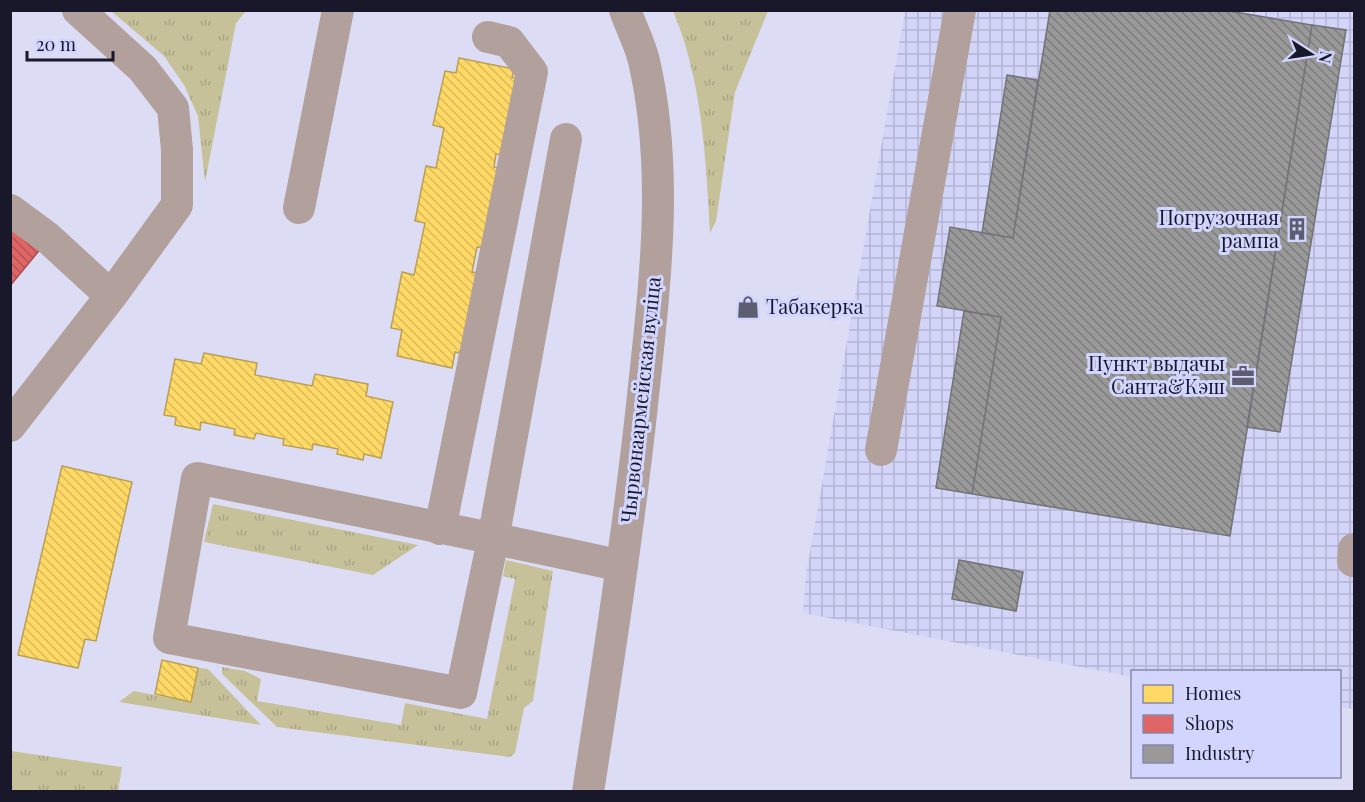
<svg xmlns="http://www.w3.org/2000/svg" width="1365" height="802" viewBox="0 0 1365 802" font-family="'Playfair Display',serif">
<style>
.industrial{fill:url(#industrial-grid)}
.grass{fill:url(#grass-tufts)}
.homes{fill:url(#homes-back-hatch);stroke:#ba9f54;stroke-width:1.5}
.shops{fill:url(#shops-back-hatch);stroke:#a44f54;stroke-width:1.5}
.industry{fill:url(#industry-back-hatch);stroke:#727278;stroke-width:1.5}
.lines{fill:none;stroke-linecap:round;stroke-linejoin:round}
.minor{stroke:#b2a09c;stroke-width:32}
.labels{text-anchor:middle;stroke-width:6;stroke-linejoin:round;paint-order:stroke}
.poi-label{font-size:20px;fill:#18182a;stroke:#d2d5fe;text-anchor:end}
.street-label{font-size:20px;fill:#18182a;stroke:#d2d5fe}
</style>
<defs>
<pattern id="industrial-grid" width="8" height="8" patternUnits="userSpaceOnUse" patternTransform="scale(1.5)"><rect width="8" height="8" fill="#d2d4f8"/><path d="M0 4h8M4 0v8" fill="none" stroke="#b4b5d5"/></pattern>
<pattern id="grass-tufts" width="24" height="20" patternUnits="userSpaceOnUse" patternTransform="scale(1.5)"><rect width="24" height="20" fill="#c7c19a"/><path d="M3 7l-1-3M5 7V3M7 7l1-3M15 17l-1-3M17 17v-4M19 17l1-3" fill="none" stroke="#aaa585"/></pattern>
<pattern id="homes-back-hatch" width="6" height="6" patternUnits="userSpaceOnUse" patternTransform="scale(1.5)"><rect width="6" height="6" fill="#ffd966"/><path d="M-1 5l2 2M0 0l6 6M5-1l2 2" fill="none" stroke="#daba59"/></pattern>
<pattern id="shops-back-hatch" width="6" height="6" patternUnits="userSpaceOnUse" patternTransform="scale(1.5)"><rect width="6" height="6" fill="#e06666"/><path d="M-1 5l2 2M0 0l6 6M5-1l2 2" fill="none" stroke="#b55354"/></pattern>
<pattern id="industry-back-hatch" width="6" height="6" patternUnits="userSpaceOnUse" patternTransform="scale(1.5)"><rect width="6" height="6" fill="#999"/><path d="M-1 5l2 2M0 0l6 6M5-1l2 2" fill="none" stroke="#7c7c7d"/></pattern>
</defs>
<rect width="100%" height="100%" fill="#dcddf4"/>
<path class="industrial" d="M905,11h449v698l-14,-2v-35h-208v5l-329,-64 3,-38z"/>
<path class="grass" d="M111,11h135l-10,12 -31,159 -7,-66 -14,-31 -20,-29z
M673,11h95l-33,81 -19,129 -6,12c-4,-74 -8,-154 -37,-222z
M213,504l205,41 -45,30 -169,-33z
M506,560l47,11 -20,130 -9,7 -9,45 -5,4 -233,-30 -55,-53v-7l23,4 16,8 -4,22 144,24 4,-22 82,16 28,-140 -12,-3z
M198,668l10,1 53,56 -142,-23 15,-11 56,11z
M11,751l111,16 -4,24h-107z"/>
<path class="homes" d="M459,58l55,11 -2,8 7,2 -16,76 -7,-1 -2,13 8,2 -17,79 -8,-1 -5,25 8,2 -17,80 -8,-2 -3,16 -55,-12 5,-26 -11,-2 11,-56 12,3 11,-52 -10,-2 11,-55 10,2 8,-40 -11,-3 12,-54 11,2z
M204,353l53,10 -2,12 57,11 3,-12 53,10 -2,12 27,6 -12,56 -17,-4 -1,6 -26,-6 1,-5 -25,-5 -1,6 -29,-5 1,-6 -28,-6 -2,6 -20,-4 1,-6 -34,-7 -1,8 -25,-5 1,-8 -12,-2 11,-56 26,5z
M62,466l70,16 -36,159 -11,-2 -7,29 -60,-13z
M162,660l36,8 -7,34 -36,-8z"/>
<path class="shops" d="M10,221l32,26 -32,39z"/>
<path class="industry" d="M1050,10h173l89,15 -82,511 -258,-42 29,-177 -64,-11 13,-79 63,11z
M1312,25l34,5 -66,402 -33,-5z
M1007,75l31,5 -25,158 -31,-5z
M964,311l37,6 -29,177 -36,-6z
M959,560l64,12 -7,39 -64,-12z"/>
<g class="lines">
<path class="minor" d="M566,139l-73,401 -32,153 -292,-55 28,-160c142,29 284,57 425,88
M299,208l39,-198
M10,210l38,28 63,58
M10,426l101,-130 66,-91v-55l-4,-42 -30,-39 -65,-59
M881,450l79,-440
M440,529l92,-457 -23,-30 -21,-5
M1353,561l1,-12
M588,792c20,-129 40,-258 54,-387 12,-114 28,-231 2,-344 -4,-17 -13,-34 -19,-51"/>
</g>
<defs>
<g id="building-bare" transform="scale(1.8)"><path d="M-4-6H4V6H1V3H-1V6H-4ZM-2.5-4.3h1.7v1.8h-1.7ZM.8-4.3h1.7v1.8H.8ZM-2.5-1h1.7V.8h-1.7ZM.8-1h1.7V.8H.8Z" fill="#5d5d71" stroke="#d2d5fe" stroke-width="2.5" paint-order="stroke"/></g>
<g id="shop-bare" transform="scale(1.8)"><path d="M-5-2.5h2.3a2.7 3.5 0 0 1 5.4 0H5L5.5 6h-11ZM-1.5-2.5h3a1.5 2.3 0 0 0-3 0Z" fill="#5d5d71" stroke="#d2d5fe" stroke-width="2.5" paint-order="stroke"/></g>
<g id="office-bare" transform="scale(1.8)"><path d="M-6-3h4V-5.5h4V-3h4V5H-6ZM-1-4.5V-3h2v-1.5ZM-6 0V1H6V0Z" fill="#5d5d71" stroke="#d2d5fe" stroke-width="2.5" paint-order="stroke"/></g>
</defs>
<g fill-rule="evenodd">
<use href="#building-bare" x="1297" y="229"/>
<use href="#shop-bare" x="748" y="307"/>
<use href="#office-bare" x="1243" y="376"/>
</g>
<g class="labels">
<g class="poi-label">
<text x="1279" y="225">Погрузочная<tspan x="1279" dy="23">рампа</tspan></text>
<text x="766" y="314" text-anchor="start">Табакерка</text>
<text x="1225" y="371">Пункт выдачы<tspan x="1225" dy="23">Санта&amp;Кэш</tspan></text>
</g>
<g class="street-label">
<text transform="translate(641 400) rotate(-84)" y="7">Чырвонаармейская вуліца</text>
</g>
</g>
<rect width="1365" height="802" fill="none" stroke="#18182a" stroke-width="24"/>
<rect x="1131" y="670" width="210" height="108" fill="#d2d5fe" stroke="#8889a9" stroke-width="1.5"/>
<rect x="1143" y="685" width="30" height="18" fill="#ffd966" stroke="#8889a9" stroke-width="1.5"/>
<text x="1185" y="700" font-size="18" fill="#18182a">Homes</text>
<rect x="1143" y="715" width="30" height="18" fill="#e06666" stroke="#8889a9" stroke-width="1.5"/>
<text x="1185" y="730" font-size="18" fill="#18182a">Shops</text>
<rect x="1143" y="745" width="30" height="18" fill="#999999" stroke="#8889a9" stroke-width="1.5"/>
<text x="1185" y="760" font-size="18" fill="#18182a">Industry</text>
<g transform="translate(1311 54) rotate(102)" stroke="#d2d5fe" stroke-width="4.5" paint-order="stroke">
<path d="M0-4.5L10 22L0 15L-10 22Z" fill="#18182a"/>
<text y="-9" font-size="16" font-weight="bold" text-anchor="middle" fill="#18182a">N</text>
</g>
<path d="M27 51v9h86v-9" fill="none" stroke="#18182a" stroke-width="3"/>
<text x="36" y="51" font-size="18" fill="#18182a" stroke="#d2d5fe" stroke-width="4.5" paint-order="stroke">20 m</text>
</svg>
